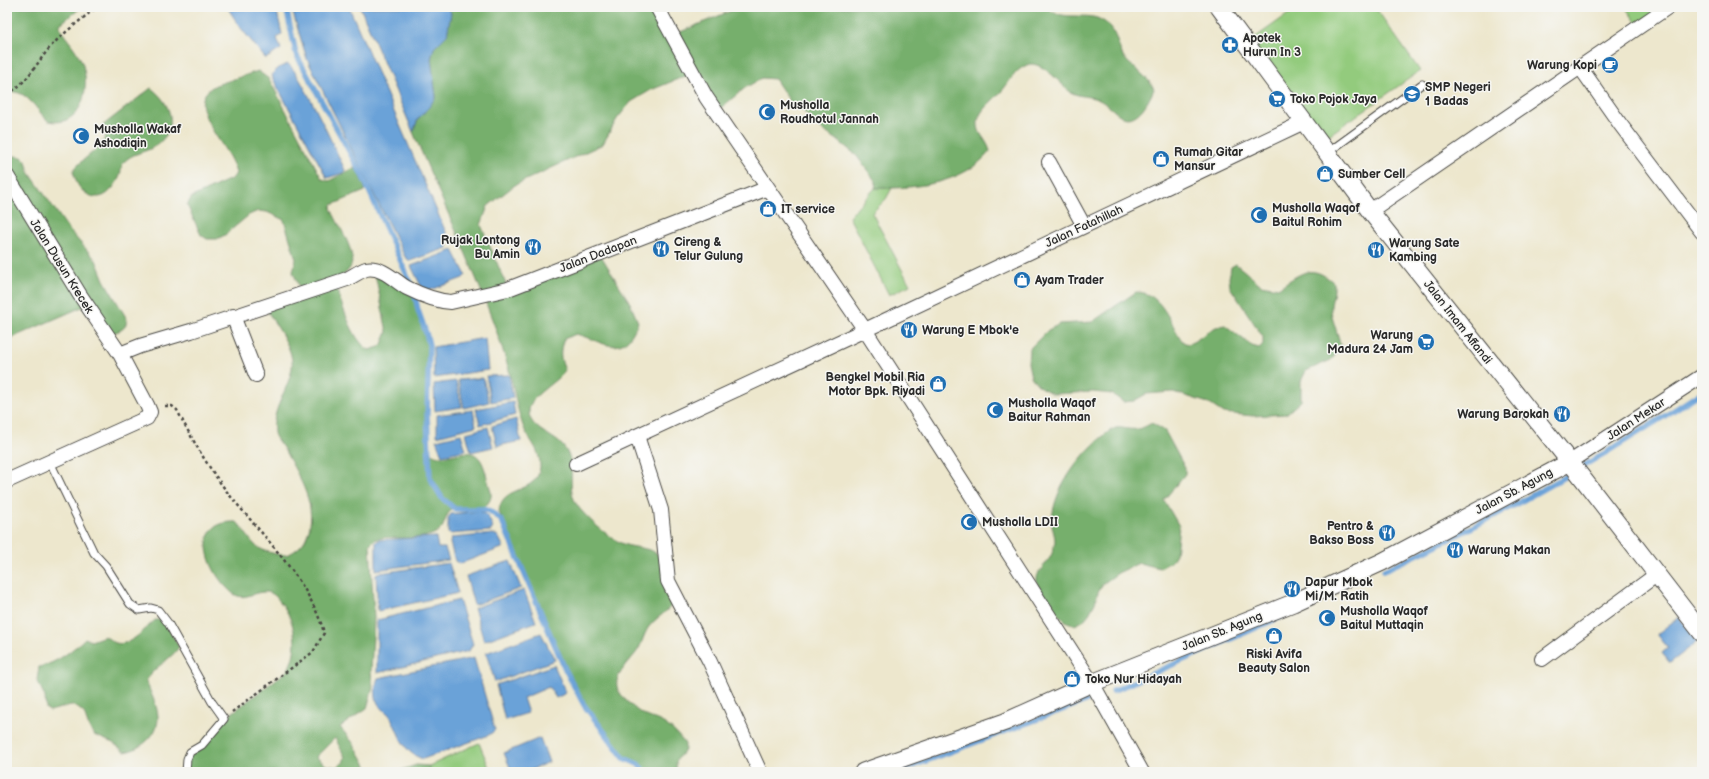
<svg xmlns="http://www.w3.org/2000/svg" width="1709" height="779" viewBox="0 0 1709 779" font-family="'Balsamiq Sans',sans-serif">
<style>
.green{fill:#93cb7d;stroke:#5f7b54}
.forest{fill:#76af6c;stroke:#506d4c;fill-rule:evenodd}
.water{fill:#6aa2d8;stroke:#4a6682}
.lines{fill:none;stroke-linecap:round;stroke-linejoin:round}
.stream{stroke:#6aa2d8;stroke-width:5.5}
.service-casing{stroke:#484743;stroke-width:9}
.minor-casing{stroke:#484743;stroke-width:16}
.tertiary-casing{stroke:#484743;stroke-width:19}
.path{stroke:#484743;stroke-width:2.5;stroke-dasharray:3 3;stroke-linecap:butt}
.service{stroke:#fff;stroke-width:7}
.minor{stroke:#fff;stroke-width:14}
.tertiary{stroke:#fff;stroke-width:17}
.labels{text-anchor:middle;stroke-width:3;stroke-linejoin:round;paint-order:stroke}
.poi-label{font-size:12px;font-weight:bold;fill:#2b2b2b;stroke:#f6f6f2;text-anchor:start}
.street-label{font-size:12px;fill:#2b2b2b;stroke:#f6f6f2}
</style>
<rect width="100%" height="100%" fill="#f6f6f2"/>
<filter id="ink" filterUnits="userSpaceOnUse"><feTurbulence type="fractalNoise" baseFrequency=".025" numOctaves="2"/><feDisplacementMap in="SourceGraphic" scale="8" xChannelSelector="R" yChannelSelector="G"/><feConvolveMatrix kernelMatrix="1 2 1 2 8 2 1 2 1" color-interpolation-filters="sRGB"/></filter>
<filter id="wash" filterUnits="userSpaceOnUse"><feTurbulence type="fractalNoise" baseFrequency=".012" numOctaves="4" result="noise"/><feDisplacementMap in="SourceGraphic" scale="16" xChannelSelector="R" yChannelSelector="G"/><feGaussianBlur stdDeviation="0.9" result="paint"/><feColorMatrix in="noise" values="0 0 0 0 0 0 0 0 0 0 0 0 0 0 0 0 0 1.4 0 .05"/><feComposite in="paint" operator="in"/></filter>
<g filter="url(#wash)">
<rect width="100%" height="100%" fill="#ede7cd"/>
<path class="green" d="M1298,7h77l45,64 -101,71 -73,-98z
M1625,7h43l-29,19z
M875,188h17l-6,11 -14,14 38,72 -21,10 -40,-78z
M479,743l12,29h-60l-2,-6z"/>
<path class="forest" d="M7,7h75l-22,17v5c7,10 16,20 21,31 11,25 2,69 -33,61 -11,-10 -24,-36 -41,-27z
M448,7h209l16,28 67,-28h306c14,14 35,6 51,11 23,9 17,27 29,42 9,10 23,17 28,29 -4,10 -16,34 -31,28 -8,-4 -14,-12 -22,-16 -10,-6 -22,-3 -32,-10 -9,-8 -29,-32 -42,-26 -13,5 -18,19 -27,28 -11,12 -28,21 -20,40 4,6 8,11 10,18 -25,33 -77,38 -115,37l1,-6 -20,-27 -20,-16 -14,-9 -22,-22 -7,-2 -18,-27 -13,-1 -17,10 -23,19 -8,2 -21,-36 -42,17 -20,12 -14,17 -14,25 -88,41 -27,21 -7,19 27,64 92,-35 30,49 8,19c-15,39 -33,20 -62,12l-12,5c-5,12 -4,20 1,31 -8,13 -36,25 -36,41 0,18 23,23 33,34 18,20 2,40 15,60 9,13 34,35 49,40 14,4 29,2 38,16 6,7 8,31 10,41 -7,11 -19,16 -26,26 -5,8 -6,17 -12,25 -22,27 -30,32 2,58 11,8 18,7 27,13 8,5 15,13 20,20v6c-7,8 -12,11 -7,22h-33l-7,-8 -14,-6 -40,-53 -19,-36 -66,-157c1,-28 39,-17 41,-45 1,-19 -14,-29 -18,-44 -6,-17 -8,-35 -13,-53 -4,-14 -9,-28 -14,-43 -24,-66 -55,-130 -82,-195l5,-13 11,-12 7,-10 -5,-38 3,-11 13,-13 4,-22z
M258,71l11,8 53,100 7,2 25,-13 3,2 8,18v3l-33,14 -1,3c5,15 28,45 19,60 -4,6 -11,10 -16,15 8,19 17,56 35,67l10,-3 3,-3 5,-12 -13,-63 42,29c2,16 11,31 13,47 3,35 -3,71 0,106 16,15 38,-9 51,8 5,7 7,20 10,29 3,10 0,14 -8,21 -8,0 -20,-2 -28,0 -9,3 -8,14 -13,20 -9,9 -27,9 -39,9 -11,0 -25,-3 -32,6l4,74 -3,54 2,15 -6,21 -27,19 14,17 16,28h-184l1,-13 37,-40 63,-48c13,-21 9,-50 -6,-68 -4,-5 -7,-10 -14,-11 -17,-1 -24,13 -39,-3 -22,-21 -37,-69 9,-67 7,7 12,18 19,24 6,5 22,9 29,9 8,-1 18,-10 21,-17 14,-31 -7,-60 -21,-87 -3,-6 -10,-12 -11,-18 -4,-25 21,-52 18,-73 -2,-17 -19,-39 -28,-54l38,-12 -9,-22 3,-13 -12,-39 -17,-8 -9,-1 -9,4 -24,20 -8,4h-10l-6,-4 -14,-30 5,-8 41,-19 3,-5c-5,-21 -29,-44 -33,-65 -3,-10 4,-19 13,-23zM335,738l10,19 -2,6 -7,4 -10,-2 -10,-8z
M151,88c24,18 28,46 -1,61 -9,4 -18,5 -25,12 -5,4 -3,11 -6,17 -6,12 -16,24 -30,17 -11,-5 -13,-14 -16,-24 9,-13 27,-21 33,-35l-4,-10z
M7,155l15,2 4,4 3,11 40,58 27,30 8,20 23,39c-1,10 -5,11 -14,14l-31,-26 -75,33z
M1236,264l25,21 17,3c22,-14 33,-26 56,-5 1,12 -4,19 -3,28 2,13 8,24 10,37l-10,12 -25,11 -5,10v20l-15,13 -33,2 -30,-3 -15,-10 -35,-11 -27,2 -12,7 -11,1 -11,-8 -19,-2 -40,2 -13,-7 -9,-10 -3,-14 1,-14 19,-19 12,-6 32,-2 44,-30c26,0 34,32 47,50l5,2c13,-4 23,-19 37,-19l27,21 7,2 4,-4v-7l-33,-50 -1,-9 2,-11z
M1152,423l13,8 20,37v6l-21,26 15,26 -3,28 -5,8 -11,6 -21,-5 -21,10 -14,10 -5,6 -4,14 -6,11 -6,7 -8,4c-13,-4 -16,-10 -25,-20 -31,-38 2,-31 5,-64 0,-7 -4,-14 -3,-21 2,-32 27,-63 50,-83 18,-16 18,-6 36,-8 5,-1 10,-4 14,-6z
M155,620h6l4,2 14,25c-9,14 -25,19 -33,34 4,11 11,23 12,35 1,19 -17,33 -33,36l-12,-9 -19,-8 -5,-8 -5,-14 -6,-5 -7,-3 -21,6 -4,-2 -1,-12 -8,-17 2,-13c18,-4 34,-17 46,-29l6,3 14,-5c3,2 7,6 11,7 14,4 30,-15 39,-23z
M416,765l13,1 2,6h-35z"/>
<path class="water" d="M227,7h49l6,27 -5,4 4,11 -14,9h-2l-25,-31z
M291,7h58l99,230 -1,11 -37,13 -5,-4 -98,-198z
M360,7h88l3,6 -4,22 -13,13 -3,11 5,38 -7,10 -11,12 -5,13z
M288,64c11,6 49,89 57,106l-2,3 -16,5 -54,-99 -1,-5 8,-7z
M453,250l13,25 -3,3 -35,13 -5,-1 -12,-24z
M485,338l3,32 -54,8 -1,-31z
M509,375l4,23 -22,4 -5,-26z
M483,378l6,24 -25,6 -6,-28z
M456,381l6,26 -27,4 -1,-27z
M513,402l2,13 -35,10 -4,-16z
M473,410l3,16 -39,10v-21z
M516,419l5,22 -24,5 -5,-20z
M488,427l5,20 -22,5 -5,-19z
M461,434l5,16 -24,5 -6,-15z
M480,511l7,4 6,12 -2,4 -41,3 -2,-1v-15l3,-4z
M493,534l5,2 5,10 -1,2 -43,16 -4,-3 -5,-18 1,-5z
M436,537l2,11h7l4,12 -73,10v-28l3,-2z
M510,561l11,27 -47,17 -8,-29z
M449,563l9,30 -80,18 -2,-36 4,-2z
M524,590l12,32 -52,19 -10,-33z
M459,600l14,44 -4,7 -92,22v-53z
M1679,617l18,25 -27,21 -8,-10 6,-5 -11,-14z
M541,633l14,27 -60,22 -9,-29z
M474,658l21,72 -6,5 -66,24c-22,-7 -23,-26 -33,-43 -3,-4 -8,-7 -11,-11 -5,-6 -4,-20 -1,-27z
M554,665l12,28 -10,5 -7,-11 -26,11 5,15 -23,7 -9,-35z
M540,738l9,24 -23,10h-14l-8,-19z"/>
<g class="lines">
<path class="stream" d="M286,7l10,47 66,121 52,116 4,19 8,23 3,12 -2,69 3,64 12,20 13,11h27l8,2 12,10 63,148 19,36 40,53 14,6 7,8
M1384,570c111,-50 216,-111 318,-178
M1113,691l172,-76
M897,772l189,-71"/>
</g>
</g>
<g filter="url(#ink)">
<g class="lines">
<g class="service-casing">
<path id="service" d="M1327,153l95,-69
M50,462l44,91 12,13 24,38 9,6 12,-2 7,2 10,13 44,79 12,17 -22,26 -12,7 -3,7 -1,13"/>
</g>
<g class="minor-casing">
<path id="minor" d="M657,7l49,90 62,91
M1580,67l40,57 82,108
M1049,162l35,64
M7,176l73,119 40,59
M1370,211l298,-204
M233,316l23,59
M637,436l24,74 7,71 42,81 50,110
M1570,462l132,-86
M576,464l289,-134 439,-208
M7,481l140,-63 3,-6 -3,-7 -27,-51 20,-8 51,-15 156,-52c6,-3 13,-8 19,-10 16,-3 29,12 41,19 14,7 29,13 44,14l57,-13 260,-101 97,142 227,353 50,89
M1542,659l114,-84"/>
</g>
<g class="tertiary-casing">
<path id="tertiary" d="M1219,7l151,204 200,251 132,171
M863,772l142,-50 87,-39 201,-80 89,-41 188,-100"/>
</g>
<path class="path" d="M7,94c22,-11 32,-37 49,-53 13,-12 27,-23 41,-34
M165,406h7l5,4c16,31 33,61 55,88 32,39 79,85 92,135l-11,19 -81,60"/>
<use href="#service" class="service"/>
<use href="#minor" class="minor"/>
<use href="#tertiary" class="tertiary"/>
</g>
</g>
<defs>
<g id="pharmacy-disc" transform="scale(0.9)"><circle r="9.5" fill="#1f6fb2" stroke="#f6f6f2"/><path d="M-2-6h4v4h4v4h-4v4h-4v-4h-4v-4h4Z" fill="#fff"/></g>
<g id="cafe-disc" transform="scale(0.9)"><circle r="9.5" fill="#1f6fb2" stroke="#f6f6f2"/><path d="M-5.5-4.5H6V0H3Q3 3.5 0 3.5H-2.5Q-5.5 3.5-5.5 0ZM3-3.2v2h1.7v-2ZM-6 4.5H4V6H-6Z" fill="#fff"/></g>
<g id="school-disc" transform="scale(0.9)"><circle r="9.5" fill="#1f6fb2" stroke="#f6f6f2"/><path d="M0-5L7-2L0 1L-7-2ZM-4 1L0 2.5L4 1V4Q0 6-4 4Z" fill="#fff"/></g>
<g id="supermarket-disc" transform="scale(0.9)"><circle r="9.5" fill="#1f6fb2" stroke="#f6f6f2"/><path d="M-6-5.5h2.5l.6 2H6L4.5 2H-2.5L-4.4-4H-6ZM-1.5 3.2a1.3 1.3 0 1 0 .1 0ZM3 3.2a1.3 1.3 0 1 0 .1 0Z" fill="#fff"/></g>
<g id="mosque-disc" transform="scale(0.9)"><circle r="9.5" fill="#1f6fb2" stroke="#f6f6f2"/><path d="M3.5-4.9A6 6 0 1 0 3.5 4.9A5 5 0 1 1 3.5-4.9Z" fill="#fff"/></g>
<g id="shop-disc" transform="scale(0.9)"><circle r="9.5" fill="#1f6fb2" stroke="#f6f6f2"/><path d="M-5-2.5h2.3a2.7 3.5 0 0 1 5.4 0H5L5.5 6h-11ZM-1.5-2.5h3a1.5 2.3 0 0 0-3 0Z" fill="#fff"/></g>
<g id="restaurant-disc" transform="scale(0.9)"><circle r="9.5" fill="#1f6fb2" stroke="#f6f6f2"/><path d="M-5-6h1v4h1v-4h1v4h1v-4h1v5L-1.5 .5V6h-2V.5L-5-1ZM5-6V6H3V1.5H1.5Q1.5-4 5-6Z" fill="#fff"/></g>
</defs>
<g fill-rule="evenodd">
<use href="#pharmacy-disc" x="1230" y="45"/>
<use href="#cafe-disc" x="1610" y="65"/>
<use href="#school-disc" x="1412" y="94"/>
<use href="#supermarket-disc" x="1277" y="99"/>
<use href="#mosque-disc" x="767" y="112"/>
<use href="#mosque-disc" x="81" y="136"/>
<use href="#shop-disc" x="1161" y="159"/>
<use href="#shop-disc" x="1325" y="174"/>
<use href="#shop-disc" x="768" y="209"/>
<use href="#mosque-disc" x="1259" y="215"/>
<use href="#restaurant-disc" x="533" y="247"/>
<use href="#restaurant-disc" x="661" y="249"/>
<use href="#restaurant-disc" x="1376" y="250"/>
<use href="#shop-disc" x="1022" y="280"/>
<use href="#restaurant-disc" x="909" y="330"/>
<use href="#supermarket-disc" x="1426" y="342"/>
<use href="#shop-disc" x="938" y="384"/>
<use href="#mosque-disc" x="995" y="410"/>
<use href="#restaurant-disc" x="1562" y="414"/>
<use href="#mosque-disc" x="969" y="522"/>
<use href="#restaurant-disc" x="1387" y="533"/>
<use href="#restaurant-disc" x="1455" y="550"/>
<use href="#restaurant-disc" x="1292" y="589"/>
<use href="#mosque-disc" x="1327" y="618"/>
<use href="#shop-disc" x="1274" y="636"/>
<use href="#shop-disc" x="1072" y="679"/>
</g>
<g class="labels">
<g class="poi-label">
<text x="1243" y="42">Apotek<tspan x="1243" dy="14">Hurun In 3</tspan></text>
<text x="1597" y="69" text-anchor="end">Warung Kopi</text>
<text x="1425" y="91">SMP Negeri<tspan x="1425" dy="14">1 Badas</tspan></text>
<text x="1290" y="103">Toko Pojok Jaya</text>
<text x="780" y="109">Musholla<tspan x="780" dy="14">Roudhotul Jannah</tspan></text>
<text x="94" y="133">Musholla Wakaf<tspan x="94" dy="14">Ashodiqin</tspan></text>
<text x="1174" y="156">Rumah Gitar<tspan x="1174" dy="14">Mansur</tspan></text>
<text x="1338" y="178">Sumber Cell</text>
<text x="1272" y="212">Musholla Waqof<tspan x="1272" dy="14">Baitul Rohim</tspan></text>
<text x="781" y="213">IT service</text>
<text x="520" y="244" text-anchor="end">Rujak Lontong<tspan x="520" dy="14">Bu Amin</tspan></text>
<text x="674" y="246">Cireng &amp;<tspan x="674" dy="14">Telur Gulung</tspan></text>
<text x="1389" y="247">Warung Sate<tspan x="1389" dy="14">Kambing</tspan></text>
<text x="1035" y="284">Ayam Trader</text>
<text x="922" y="334">Warung E Mbok'e</text>
<text x="1413" y="339" text-anchor="end">Warung<tspan x="1413" dy="14">Madura 24 Jam</tspan></text>
<text x="925" y="381" text-anchor="end">Bengkel Mobil Ria<tspan x="925" dy="14">Motor Bpk. Riyadi</tspan></text>
<text x="1008" y="407">Musholla Waqof<tspan x="1008" dy="14">Baitur Rahman</tspan></text>
<text x="1549" y="418" text-anchor="end">Warung Barokah</text>
<text x="982" y="526">Musholla LDII</text>
<text x="1374" y="530" text-anchor="end">Pentro &amp;<tspan x="1374" dy="14">Bakso Boss</tspan></text>
<text x="1468" y="554">Warung Makan</text>
<text x="1305" y="586">Dapur Mbok<tspan x="1305" dy="14">Mi/M. Ratih</tspan></text>
<text x="1340" y="615">Musholla Waqof<tspan x="1340" dy="14">Baitul Muttaqin</tspan></text>
<text x="1274" y="658" text-anchor="middle">Riski Avifa<tspan x="1274" dy="14">Beauty Salon</tspan></text>
<text x="1085" y="683">Toko Nur Hidayah</text>
</g>
<g class="street-label">
<text transform="translate(1084 226) rotate(-25)" y="4">Jalan Fatahillah</text>
<text transform="translate(598 254) rotate(-21)" y="4">Jalan Dadapan</text>
<text transform="translate(62 266) rotate(58)" y="4">Jalan Dusun Krecek</text>
<text transform="translate(1458 322) rotate(52)" y="4">Jalan Imam Affandi</text>
<text transform="translate(1636 419) rotate(-33)" y="4">Jalan Mekar</text>
<text transform="translate(1514 491) rotate(-28)" y="4">Jalan Sb. Agung</text>
<text transform="translate(1222 631) rotate(-22)" y="4">Jalan Sb. Agung</text>
</g>
</g>
<rect width="1709" height="779" fill="none" stroke="#f6f6f2" stroke-width="24"/>
</svg>
